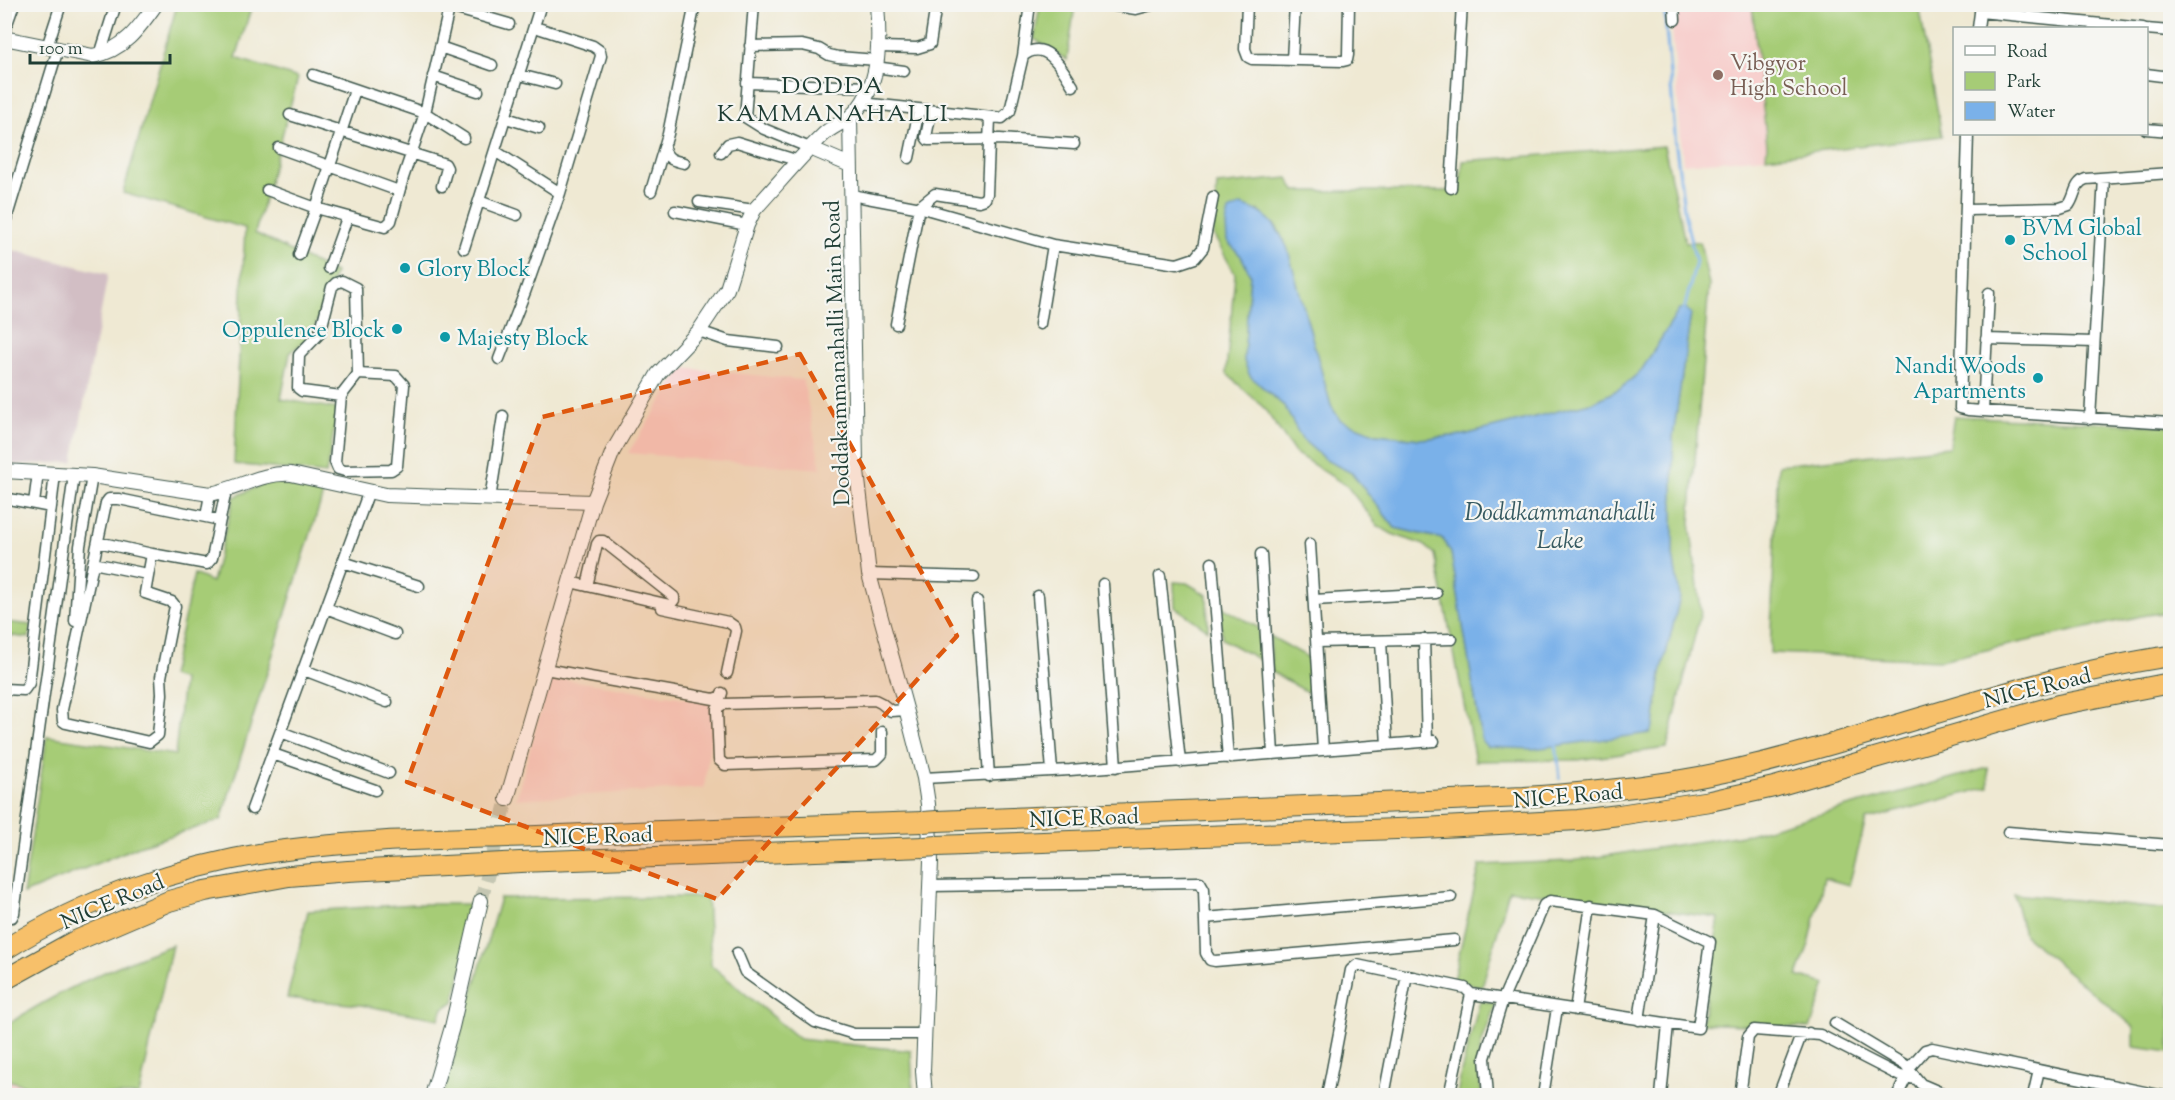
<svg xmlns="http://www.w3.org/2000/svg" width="2175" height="1100" viewBox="0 0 2175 1100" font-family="'Sorts Mill Goudy',serif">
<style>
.built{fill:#f7d0ce}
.industrial{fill:#d2bec4}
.green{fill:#a6cc76;stroke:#628455;stroke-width:1.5;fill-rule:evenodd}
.water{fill:#7ab1e9;stroke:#4c778e;stroke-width:1.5}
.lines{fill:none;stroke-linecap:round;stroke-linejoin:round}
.stream{stroke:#7ab1e9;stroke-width:3}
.tertiary-tunnel{stroke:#c5c7b3;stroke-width:14;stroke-dasharray:14 7;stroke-linecap:butt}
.minor-casing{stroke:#3e574c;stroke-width:13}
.tertiary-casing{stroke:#3e574c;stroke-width:16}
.motorway-casing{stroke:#3e574c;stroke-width:22}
.minor{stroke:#fff;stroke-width:10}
.tertiary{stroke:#fff;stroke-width:14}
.motorway{stroke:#f7c06b;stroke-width:20}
.motorway-bridge-casing{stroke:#3e574c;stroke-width:22;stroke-linecap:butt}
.motorway-bridge{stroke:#f7c06b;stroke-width:20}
.marked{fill:#de580e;fill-opacity:0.2;stroke:#de580e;stroke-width:4.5;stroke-dasharray:12 8;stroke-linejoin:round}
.education-dot{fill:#8d6e63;stroke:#f6f6f2;stroke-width:2}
.culture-dot{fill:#0f9aa8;stroke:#f6f6f2;stroke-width:2}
.labels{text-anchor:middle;stroke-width:4.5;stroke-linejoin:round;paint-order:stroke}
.education-label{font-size:22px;fill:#785e54;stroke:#f6f6f2;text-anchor:start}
.culture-label{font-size:22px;fill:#0d838f;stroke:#f6f6f2;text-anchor:start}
.street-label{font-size:22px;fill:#1f3d34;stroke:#f6f6f2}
.neighbourhood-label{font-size:24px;letter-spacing:1.5px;fill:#1f3d34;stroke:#f6f6f2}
.water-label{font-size:24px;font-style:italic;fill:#365a61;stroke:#f6f6f2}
</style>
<rect width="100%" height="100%" fill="#f6f6f2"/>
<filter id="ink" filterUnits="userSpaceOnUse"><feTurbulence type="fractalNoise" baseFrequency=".0167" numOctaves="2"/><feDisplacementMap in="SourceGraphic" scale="12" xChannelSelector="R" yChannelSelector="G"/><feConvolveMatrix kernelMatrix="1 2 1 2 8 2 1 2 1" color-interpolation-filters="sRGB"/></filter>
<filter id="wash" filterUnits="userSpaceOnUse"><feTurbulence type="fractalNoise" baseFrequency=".008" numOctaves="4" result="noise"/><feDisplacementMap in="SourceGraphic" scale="24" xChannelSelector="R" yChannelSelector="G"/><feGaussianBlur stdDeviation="1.35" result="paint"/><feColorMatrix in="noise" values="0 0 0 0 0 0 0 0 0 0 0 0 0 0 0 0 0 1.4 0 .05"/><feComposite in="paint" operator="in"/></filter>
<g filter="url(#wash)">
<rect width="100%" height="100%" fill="#efe9d3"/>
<path class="built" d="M1670,5h82l15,140 -1,12 -83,7z
M683,368l120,12 18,89 -193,-16z
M550,677l166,26 -12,85 -188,11z
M5,1079l50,16h-50z"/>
<path class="industrial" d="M4,248l104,26 -35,188 -68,3z"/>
<path class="green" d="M177,5h75l-16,53 62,20 -43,155 80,40 -23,62 -22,18 -9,46 57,10 -12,65 -92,-10 11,-236 -122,-35z
M1040,5h35l-8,55 -33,-21z
M1752,5h167l23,131 -176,21 1,-12z
M1664,146l21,96h15l9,43 -19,238 11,88 -34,137 -90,12 -102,1 -40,-207 -11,-9 -32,-11 -14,-8 -31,-40 -52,-33 -31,-45 -38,-35 9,-99 -22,-40 4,-49 71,-7 7,13h164l4,-30zM1258,210l19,17 10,20 44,159 9,14 36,14 44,5 44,-4 130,-33 27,-14 20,-17 38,-61 12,3 -18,124v119l7,41 -19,77 -7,51 -172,16 -31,-188 -8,-14 -48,-11 -43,-55 -26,-13 -24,-21 -18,-33 -34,-30 -6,-15 6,-87 -9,-18 -14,-15z
M1954,416l216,10v186l-24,3 -205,45 -171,-7 8,-188 171,-18z
M270,481l53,13 -102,326 -82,26 -116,48 24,-158 128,19 8,-75 -12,-4 23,-102 18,8 22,-85z
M1174,582l13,1 20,12 1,35 -33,-23z
M1220,606l39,22 1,32 -38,-21z
M5,622l26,3 -2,13 -24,-3z
M1270,636l43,24 1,36 -42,-24z
M1988,768l1,19 -123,33 -17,65 -25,-7 -15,66 -12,32 29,8 -16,44 -108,-5 17,-105 -210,-28 -27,97 -29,-7 27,-115 91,-4 178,-27z
M2014,894l156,16v142l-36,-5v-20l-110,-92z
M707,897l4,68 88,74 112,12 2,44h-470l57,-197z
M415,904h62l-23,98 -11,6 -4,11 -78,-14 -74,-7 21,-87z
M172,945l-33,150h-84l-50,-16v-53c52,-34 108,-60 167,-81z
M1480,1001l16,2 -14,39 -5,23 5,30 -25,1 4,-24z"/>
<path class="water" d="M1241,205c26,7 34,18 46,42l44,159 9,14 36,14 44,5 44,-4 130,-33 27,-14 20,-17 38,-61 7,-1 5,4 -18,124v119l7,41 -19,77 -7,51 -4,8 -117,16 -46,-2 -5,-6 -31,-188 -8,-14 -48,-11 -43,-55 -26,-13 -24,-21 -18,-33 -34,-30 -6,-15 6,-87 -9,-18 -14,-15 -1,-17 3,-13z"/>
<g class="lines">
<path class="stream" d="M1664,4l12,142 9,71 11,45 -12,48
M1556,744l4,34"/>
</g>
</g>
<g filter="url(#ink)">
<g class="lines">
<path class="tertiary-tunnel" d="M481,901l26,-102"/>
<g class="minor-casing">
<path id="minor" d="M754,4l-9,113 19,12 46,19
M1104,4l32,5 19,-5
M1247,4l-2,45 3,8 4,2 91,2 4,-1 1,-5 1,-51
M1674,4l1,16
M450,7l59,17
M1980,12l163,16
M535,27l58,19 7,5 1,5 -41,137
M1978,28l3,-23
M2146,29l24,2
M4,32l10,-28
M750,46l52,-1 17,4 10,6 9,2 39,3
M47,47l14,-43
M440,47l52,18
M879,47l38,1 13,-4 6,-40
M100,55l16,-51
M1023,56l7,-52
M1292,60l3,-56
M875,67l29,4
M2146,74l24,3
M313,75l112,38 39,25
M520,75l35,9
M433,76l45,15
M747,83l123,4
M355,90l-39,118 69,19 6,-6 12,-43 22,-65 25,-109
M862,103l140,15 8,-7 13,-55c23,-19 40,14 50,30
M931,112l-5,25 2,3 72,-1 74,5
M290,115l155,49 2,4 -5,18
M506,118l33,10
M2146,129l24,2
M1968,134l-8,274 8,2 202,13
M279,148l120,43
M664,149c4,11 9,11 20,14
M495,151l65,42 -35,99 -26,67
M721,153l7,-9 9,-2 62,19
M909,158l10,-48
M1451,188l11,-184
M267,190l49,18 -17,47
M651,191l17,-57 27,-130
M851,195l75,14 127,36 124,19 18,-6 8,-10 10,-51
M479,201l38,14
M699,202l55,8
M1967,210l93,-2 9,-3c7,-10 5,-22 17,-26l84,-6
M675,211l72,14
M4,226l54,-177
M464,248l77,-244
M329,268l18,-50
M342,281l14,7 2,86 38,2 8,9 -7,81 -6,4 -46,1 -7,-2 -3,-7 6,-66 -39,-5 -4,-3 1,-33 21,-22 12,-46 4,-4z
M896,324l23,-117 16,-13 44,7 6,-2 2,-5 3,-76
M1040,324l13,-79
M699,331l29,10 50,6
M1986,339l108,3
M341,396l17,-22
M1983,411l6,-118
M2090,419l14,-241
M4,498l47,9 -22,176 -5,7 -20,-1
M490,499l13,-83
M34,503l4,-30
M51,507l4,-33
M206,517l4,-23
M220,520l-101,-21h-10l-3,4 -44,207 1,11 3,2 83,19 9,-7 4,-41 -1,-17 14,-71 -3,-4 -27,-9 7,-39 55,10 5,-6c5,-22 9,-45 14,-67
M98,542l54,12
M1310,544l13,206
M1261,554l12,200
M343,562l76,24
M93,563l54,11
M1212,563l16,195
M869,574l105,3
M1160,576l20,186
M570,582l100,23 4,-5v-3l-71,-56h-4l-2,3 -10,42
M1103,584l13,183
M1038,596l14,175
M1314,600l122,-7
M977,601l12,175
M326,608l69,26
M662,608l66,14 7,5 1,4 -9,42
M75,621l5,-75 12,-70
M1424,639l3,103
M1381,641l6,104
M1317,642l135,-3
M545,669l169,30 7,-3 1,-3
M304,670l83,32
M281,732l108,41
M882,732v22l-6,6 -151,5 -6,-5 -2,-49v-3l6,-4 152,-4 6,3 10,8 16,-1
M273,754l102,36
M924,778l146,-8 364,-29
M252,809l117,-318
M2008,832l162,13
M930,886l270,-4 4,7 2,64 4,7 5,1 239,-21
M4,916l8,1 2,-4 60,-438
M1205,918l246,-21
M737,953l8,19 70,50 39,12h71
M1575,1010l16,-105
M1639,1020l16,-105
M1835,1023l70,42 16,19 28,12
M1909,1068l16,-18 7,-2 232,48
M1327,1096l24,-126 6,-5 108,23 6,6 227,34 12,-86 -55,-27 -105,-14 -6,4 -41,94 -18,59 3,38
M1384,1096l23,-121
M1449,1096l22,-102
M1543,1096l14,-88
M1661,1096l7,-72
M1740,1096l8,-59 6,-7 66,5 80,41 16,3
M1778,1096l22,-58 9,-5
M1897,1096l9,-18
M2033,1096l6,-26"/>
</g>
<g class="tertiary-casing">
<path id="tertiary" d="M4,38l89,18c30,-5 46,-28 63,-52
M850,117l6,346 13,111 39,142 16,62 4,26 3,57 -8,210 2,25
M810,148l40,17
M4,471l88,5 118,18c28,-5 52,-22 81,-20l95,21 207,7
M507,799l86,-297 20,-51 45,-77 41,-43 28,-42 20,-64 7,-15c23,-25 45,-52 69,-75 8,-8 18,-11 27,-18 31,-27 30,-75 27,-113
M432,1096l20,-69 29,-126"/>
</g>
<g class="motorway-casing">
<path id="motorway" d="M937,821l587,-24c78,-5 157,-13 234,-33 138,-34 271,-87 412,-108
M937,846l486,-18 155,-8 41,-5 91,-14 64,-14 284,-82 112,-22
M4,950c83,-52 178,-85 274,-99 85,-12 173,-12 259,-15 128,-6 257,-10 386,-14
M4,980l69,-38 96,-41 36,-10 84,-15 59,-5 172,-9 404,-15"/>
</g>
<use href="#minor" class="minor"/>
<use href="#tertiary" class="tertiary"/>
<use href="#motorway" class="motorway"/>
<g class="motorway-bridge-casing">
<path id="motorway-bridge" d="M923,822l14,-1
M924,847l13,-1"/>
</g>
<use href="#motorway-bridge" class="motorway-bridge"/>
</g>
</g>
<path class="marked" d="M800,354l157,282 -240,263 -310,-117 135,-365z"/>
<circle class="education-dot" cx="1718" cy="75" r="6"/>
<g class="culture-dot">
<circle cx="2010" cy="240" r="6"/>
<circle cx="405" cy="268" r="6"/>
<circle cx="397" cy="329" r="6"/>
<circle cx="445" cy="337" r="6"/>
<circle cx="2038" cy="378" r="6"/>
</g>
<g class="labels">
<g class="education-label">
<text x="1730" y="70">Vibgyor<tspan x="1730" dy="25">High School</tspan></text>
</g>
<g class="culture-label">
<text x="2022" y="235">BVM Global<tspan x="2022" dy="25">School</tspan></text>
<text x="417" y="276">Glory Block</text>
<text x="385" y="337" text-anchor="end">Oppulence Block</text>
<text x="457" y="345">Majesty Block</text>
<text x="2026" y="373" text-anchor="end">Nandi Woods<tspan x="2026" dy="25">Apartments</tspan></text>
</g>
<g class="street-label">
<text transform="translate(836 353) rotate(-92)" y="8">Doddakammanahalli Main Road</text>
<text transform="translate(2037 687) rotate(-14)" y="8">NICE Road</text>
<text transform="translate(1568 795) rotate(-5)" y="8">NICE Road</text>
<text transform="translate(1084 817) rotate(-2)" y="8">NICE Road</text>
<text transform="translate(598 835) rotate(-2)" y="8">NICE Road</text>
<text transform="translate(112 901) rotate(-23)" y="8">NICE Road</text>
</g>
<g class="neighbourhood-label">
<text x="833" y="93">DODDA<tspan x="833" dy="28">KAMMANAHALLI</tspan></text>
</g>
<g class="water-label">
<text x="1560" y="520">Doddkammanahalli<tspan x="1560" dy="28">Lake</tspan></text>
</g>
</g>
<rect width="2175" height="1100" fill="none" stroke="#f6f6f2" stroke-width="24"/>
<rect x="1953" y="27" width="195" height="108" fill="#f6f6f2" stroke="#a0aca6" stroke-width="1.5"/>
<rect x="1965" y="46" width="30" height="9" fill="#ffffff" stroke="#a0aca6" stroke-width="1.5"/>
<text x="2007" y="57" font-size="18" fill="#1f3d34">Road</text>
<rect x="1965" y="72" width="30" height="18" fill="#a6cc76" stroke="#a0aca6" stroke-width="1.5"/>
<text x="2007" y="87" font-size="18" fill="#1f3d34">Park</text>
<rect x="1965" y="102" width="30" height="18" fill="#7ab1e9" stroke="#a0aca6" stroke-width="1.5"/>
<text x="2007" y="117" font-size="18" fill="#1f3d34">Water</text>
<path d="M30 54v9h140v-9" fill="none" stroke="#1f3d34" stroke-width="3"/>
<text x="39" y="54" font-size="18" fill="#1f3d34" stroke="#f6f6f2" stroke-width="4.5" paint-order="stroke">100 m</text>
</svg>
